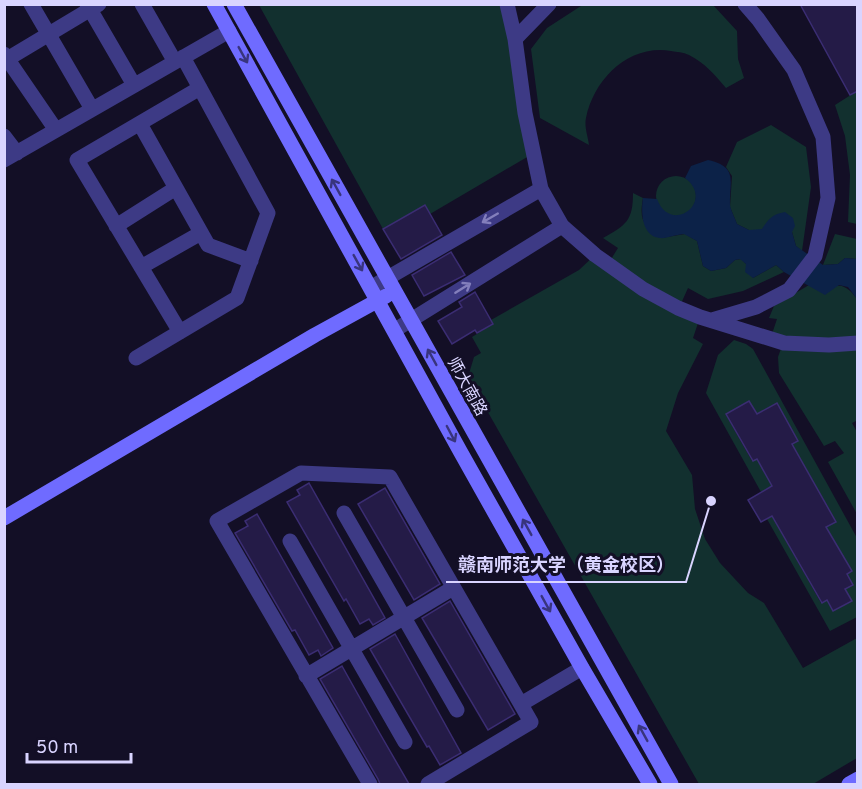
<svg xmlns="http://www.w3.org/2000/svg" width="862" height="789" viewBox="0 0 862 789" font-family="Overpass,'Noto Sans SC',sans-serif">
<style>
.green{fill:#12302f}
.water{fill:#0c2248}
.building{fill:#241b47;stroke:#3b2d73;stroke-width:1.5}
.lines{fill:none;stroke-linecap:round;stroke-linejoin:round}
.street{stroke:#3d3a85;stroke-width:15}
.secondary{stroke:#6f6bff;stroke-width:15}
.oneway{stroke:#38347d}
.oneway2{stroke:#837fbc}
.labels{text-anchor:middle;stroke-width:6;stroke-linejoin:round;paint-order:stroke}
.street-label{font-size:16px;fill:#d9d4ff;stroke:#130f26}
.leader{fill:none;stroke:#d9d4ff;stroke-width:2}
.callout-dot{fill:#d9d4ff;stroke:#130f26;stroke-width:2}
.callout-label{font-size:18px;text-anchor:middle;font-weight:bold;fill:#d9d4ff;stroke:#130f26;stroke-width:6;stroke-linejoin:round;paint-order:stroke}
</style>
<rect width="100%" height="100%" fill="#130f26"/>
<path class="green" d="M584,4l129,1 24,26 1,28 6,19 -18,10c-11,-13 -21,-25 -37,-33 -6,-3 -12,-3 -18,-4 -42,-7 -77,28 -85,67 -2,8 2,19 3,27l-49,-27 -9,-69 16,-21z
M259,5h248l27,148 -104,61 -5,-9 -42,24z
M857,91v133l-9,-2 2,-47 -5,-39 -10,-31z
M771,125l35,22 5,40 -9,64 -6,-5 -4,-14 -43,-2 -12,-6 -7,-17 2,-31 -6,-9 11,-25z
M656 196a20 20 0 1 1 40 0a20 20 0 1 1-40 0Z
M633,193l10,5c-4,23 0,26 18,40l24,-4 12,7 6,25 8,5 15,-3 9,-8 6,-1 5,5 7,14 23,-13 8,7 -41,19 -35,8 -20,-11 -9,20 21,9 -7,21 10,6 -25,49 -12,38 26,44 3,34 10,30 15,24 28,30 16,10 39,65 54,-30v120l-44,26h-114l-231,-407 6,-20 7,-4 -9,-16 21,-13 -2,-4 88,-50 16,-15 13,9 10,-16 -15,-10c23,-13 30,-17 30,-45z
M835,234l22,5v20l-12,-1 -7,6 -15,1z
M809,285c20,9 30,-12 48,14l1,121 -6,3 5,9v82l-29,-52 16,-9 -9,-12 -11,5 -45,-73 -1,-16 5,-14 -13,-3 7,-21 -8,-1 5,-12z
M734,340l12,4 7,5 104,189v79l-27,14 -63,-112 5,-3 49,87 31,-18 -5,-11 4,-3 -25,-44 10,-6 -44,-77 6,-4 -21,-37 -20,11 -8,-13 -23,14 26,46 5,-2 15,27 -11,6 -55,-99 12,-38z"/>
<path class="water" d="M708,160c31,7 21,21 22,45 1,6 5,13 7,19l12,6 13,-1c6,-10 11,-15 23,-17l8,6 2,8 -3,6 4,14 27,19 15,-1 7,-6 12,1v40l-9,-12 -9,-2 -14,10 -41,-23 -8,-7 -23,13 -8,-6 1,-8 -6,-5 -5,1 -9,8 -15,3 -8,-5 -6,-25 -13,-7c-6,0 -19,5 -24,4 -19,-2 -19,-27 -17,-40l14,1c14,37 59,2 28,-21l6,-12z"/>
<path class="building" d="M800,4h58v87l-8,4z
M425,205l17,30 -41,24 -18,-30z
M451,252l14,23 -41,21 -12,-21z
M475,292l18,32 -16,9 -2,-3 -23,14 -14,-23 24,-14 -3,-5z
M749,401l8,13 20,-11 21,38 -6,3 44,78 -10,5 26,44 -5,3 6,11 -8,4 7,12 -19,10 -6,-11 -5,3 -50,-87 -11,6 -13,-22 24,-14 -15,-27 -4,2 -27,-47z
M309,483l76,135 -12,7 -4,-6 -9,5 -14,-25 -2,2 -57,-99 13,-7 -3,-5z
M385,488l55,96 -26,16 -56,-96z
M257,514l76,134 -12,8 -3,-6 -9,5 -14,-25 -3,1 -57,-98 13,-7 -3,-5z
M450,601l65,113 -27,16 -66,-112z
M395,634l66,119 -21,12 -11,-19 -2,1 -57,-98z
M342,666l37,66 30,52h-29l-2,-5 -58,-100z"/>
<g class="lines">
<path class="street" d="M31,4l61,105
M87,4l47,81
M142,4l33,58
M507,4l8,35 10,74 16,76 21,37 33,29 48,34 35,19 22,9 84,26 45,2 29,-2
M515,39l34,-35
M4,54l52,76
M4,61l95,-57
M140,124l68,121 43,16
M4,136l13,17
M4,160l225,-129
M116,226l60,-38
M141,267l60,-34
M372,287l169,-98
M712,320l44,-13 33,-17 26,-34 13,-58 -5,-61 -29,-67 -36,-51 -13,-15
M395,330l167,-104
M180,332l-103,-172 123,-72
M136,358l101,-60 31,-85 -85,-156
M344,513l113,197
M290,541l115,201
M306,676l147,-88
M521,704l61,-36
M370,784l-153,-263 84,-48 89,4 141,245 -103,62"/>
<path class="secondary" d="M214,4l246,447 122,217 68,116
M234,4l437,780
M4,518l311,-183 71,-39
M849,784l9,-5"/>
</g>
<defs><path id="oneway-shaft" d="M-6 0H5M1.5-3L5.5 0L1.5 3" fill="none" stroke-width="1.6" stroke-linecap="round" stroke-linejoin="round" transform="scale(1.5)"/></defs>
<g class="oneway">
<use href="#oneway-shaft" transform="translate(243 55) rotate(61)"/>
<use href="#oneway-shaft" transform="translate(336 187) rotate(-119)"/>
<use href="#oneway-shaft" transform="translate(358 263) rotate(61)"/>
<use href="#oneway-shaft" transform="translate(432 357) rotate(-119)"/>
<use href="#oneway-shaft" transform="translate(451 434) rotate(62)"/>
<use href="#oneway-shaft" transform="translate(527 527) rotate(-119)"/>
<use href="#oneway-shaft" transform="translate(546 604) rotate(61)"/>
<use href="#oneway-shaft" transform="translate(643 733) rotate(-119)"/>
</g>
<g class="oneway2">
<use href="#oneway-shaft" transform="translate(490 218) rotate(150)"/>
<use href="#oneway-shaft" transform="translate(463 288) rotate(-32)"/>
</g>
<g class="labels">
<g class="street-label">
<text transform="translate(468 386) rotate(61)" y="6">师大南路</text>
</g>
</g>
<path class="leader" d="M711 501L686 582H446"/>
<circle class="callout-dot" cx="711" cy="501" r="6"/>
<g class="callout-label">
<text x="566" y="571">赣南师范大学（黄金校区）</text>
</g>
<rect width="862" height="789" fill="none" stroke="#d9d4ff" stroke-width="12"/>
<path d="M27 753v9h104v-9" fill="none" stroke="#d9d4ff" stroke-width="3"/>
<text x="36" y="753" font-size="18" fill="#d9d4ff" stroke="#130f26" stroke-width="4.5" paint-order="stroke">50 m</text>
</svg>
